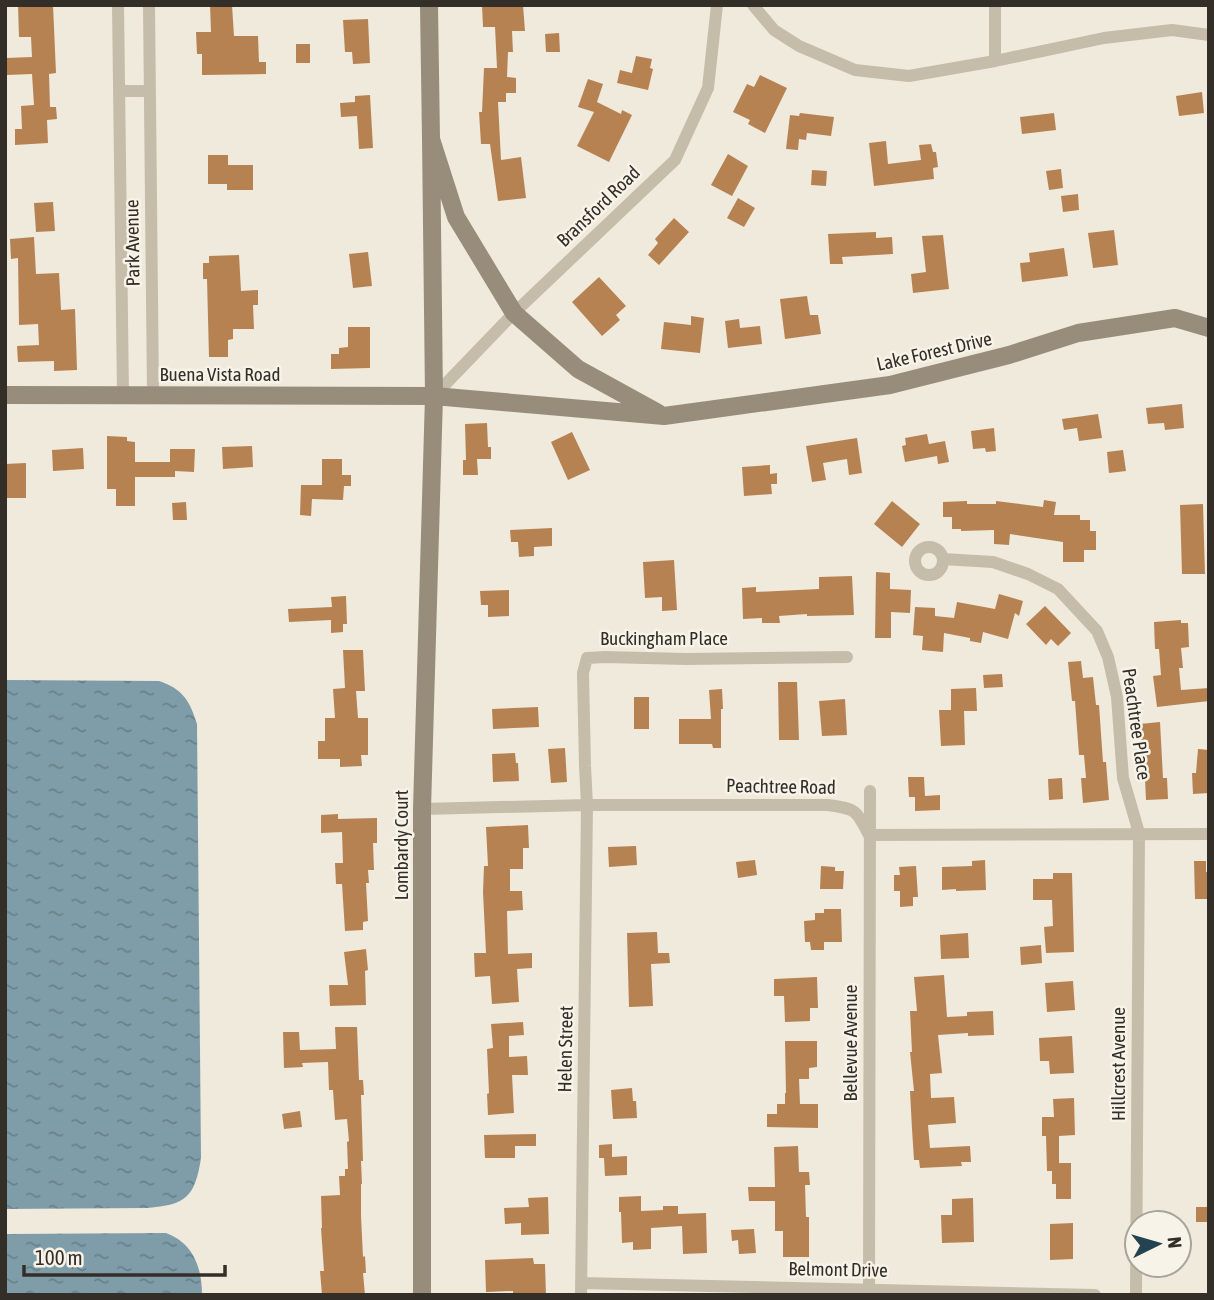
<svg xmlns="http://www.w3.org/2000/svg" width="1214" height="1300" viewBox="0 0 1214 1300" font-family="'Asap Condensed',sans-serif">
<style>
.water{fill:url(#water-ripples)}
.building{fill:#b78252}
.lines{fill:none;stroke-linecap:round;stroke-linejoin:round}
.street{stroke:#c5bdaa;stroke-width:12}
.secondary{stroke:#988d7b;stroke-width:18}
.labels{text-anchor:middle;stroke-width:5;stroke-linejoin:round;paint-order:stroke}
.street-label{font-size:19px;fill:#332e28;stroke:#f7f3e8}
</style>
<defs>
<pattern id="water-ripples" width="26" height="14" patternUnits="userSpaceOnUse" patternTransform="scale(1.75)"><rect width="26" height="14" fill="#7f9da8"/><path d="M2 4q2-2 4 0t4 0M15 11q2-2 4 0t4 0" fill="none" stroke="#698089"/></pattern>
</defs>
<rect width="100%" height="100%" fill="#efeadc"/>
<path class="water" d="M5,680l154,1c24,8 31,20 38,43l4,434c-6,39 -15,47 -54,50l-142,1z
M166,1233c27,10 36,34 36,62h-197v-61z"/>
<path class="building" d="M18,5h35l3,68 -7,1 1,33h6l1,12 -10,1 1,23 -33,2v-16h7l-1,-23 13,-1 -2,-31 -25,1 -1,-17 26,-1 -1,-20h-12z
M210,5h22l2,31h24l1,26h7v12l-64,1v-21h-5l-1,-22h15z
M482,5h41l2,26h-13l1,21h-5l-1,25 9,1v15h-10v9h-8l3,58 20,-3 5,41 -28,3 -8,-57h-9l-2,-32h3l2,-44h13l-2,-41h-12z
M368,19l2,44 -17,1 -1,-12h-7l-2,-32z
M559,33l1,19h-14l-1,-18z
M296,44h14v19h-14z
M636,56l16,3 -2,9 3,1 -5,21 -31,-7 3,-13 12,3z
M760,75l27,13 -22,45 -17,-9 2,-4 -17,-8 14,-28 7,3z
M588,79l15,5 -6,18 24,12 1,-4 10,5 -23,47 -32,-16 17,-34 -16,-5z
M1202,92l2,21 -25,3 -3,-20z
M370,95l3,53 -14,1 -2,-33 -16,1 -1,-14 15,-1v-6z
M800,113l34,4 -3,19 -24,-3 -1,7 -7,-1 -1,11 -12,-1 4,-34 9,1z
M1054,113l2,17 -34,4 -2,-17z
M886,141l2,23 33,-4 -2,-15 12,-1 2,8h3l2,15 -5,1 1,11 -60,7 -5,-43z
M728,154l20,12 -16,30 -21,-11z
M208,155h20v10h25v25h-26v-6h-19z
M1061,169l2,19 -14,2 -3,-19z
M812,170l15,1 -1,15 -15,-1z
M1078,194l1,16 -16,2 -2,-16z
M738,198l17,10 -11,19 -17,-9z
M53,202l2,29 -19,1 -2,-29z
M674,218l15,14 -30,33 -11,-10 10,-12 -3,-4z
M1114,230l4,35 -25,3 -5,-35z
M876,232v6l16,-1 1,17 -51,3 1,7h-13l-2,-30z
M943,235l6,54 -36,4 -2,-19 15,-2 -4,-36z
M34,237l2,37 23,-1 2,37 14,-1 2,61 -23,1v-10l-36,1 -1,-16 22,-1 -1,-21 -19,1 -1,-67 -7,1 -1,-20z
M1064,248l4,28 -46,6 -2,-19 10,-1 -1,-9z
M368,252l4,34 -19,2 -4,-34z
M239,255l2,36 17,-1v15h-5l1,24h-21v10l-5,1v17h-19l-2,-78h-4v-16h6v-7z
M599,277l27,29 -10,9 4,5 -18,16 -30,-34z
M807,296l3,19h8l3,19 -36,5 -5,-40z
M691,316l13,2 -4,35 -39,-4 3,-27 27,3z
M739,319l1,9 20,-2 2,18 -34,4 -3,-27z
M348,327h22v41l-39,1v-15h8v-6l9,-1z
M1182,404l2,24 -19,2 -1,-7 -16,1 -2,-16z
M1098,414l4,24 -23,3 -2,-13 -13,2 -2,-11z
M487,423l1,24h3v12h-14l1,16h-15v-15h3l-1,-36z
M994,428l2,23 -10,1 -1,-4 -12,1 -2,-18z
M572,432l18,38 -22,10 -17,-38z
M927,434l2,10 16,-3 4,21 -11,2 -1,-8 -32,6 -3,-16 4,-1 -1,-7z
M107,436l20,1v4l8,1v20h35v-13h25l-1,23 -19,-1v6h-40v29h-19v-17h-9z
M857,438l5,35 -13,2 -2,-16 -24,4 3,17 -14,2 -6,-36z
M252,446l1,21 -30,2 -1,-22z
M83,448l1,21 -31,2 -1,-21z
M1123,450l3,21 -17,2 -2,-21z
M322,459h20v16h9v11h-7l-1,14 -31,-1 -1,17 -11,-1 1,-30h21z
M26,463v35h-21v-34z
M770,465v9l7,-1v11h-6l1,10 -28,2 -2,-29z
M1044,500l12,2 -2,13h26v5h10v11h6v19h-12v12h-21v-20l-53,-8 -1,11 -15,-1v-14l-33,1v-2h-9v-12h-9v-15l24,-1v3h29v-3l47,6z
M892,501l28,23 -18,23 -28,-23z
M186,502l1,18h-14l-1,-17z
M1203,504l2,70h-23l-2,-69z
M552,528v18l-18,1v9l-15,1 -1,-15h-7l-1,-12z
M674,560l3,50 -15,1v-14l-17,1 -2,-36z
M876,572l14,1v16l21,1 -1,23 -19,-1v26h-16z
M852,576l2,39 -47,1v-2l-28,2 1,7h-18v-5l-19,1 -1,-31 14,-1v5l63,-3v-12z
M509,590v26l-21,1v-12h-7l-1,-14z
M999,594l24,7 -4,15 -4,-3 -7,26 -25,-7 -2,11 -11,-2v-3l-26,-5 -1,19 -21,-2 1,-14 -10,-1 2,-28 20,1v8l19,2 3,-16 38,7z
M346,596l1,28h-4v8l-12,1v-13l-42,2 -1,-13 44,-2 -1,-10z
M1045,606l26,27 -13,13 -7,-7 -5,6 -20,-21z
M1181,620v3h7l1,24 -8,1 2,20h-4l2,22 28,-2v13l-52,6 -4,-31 8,-1 -2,-26h-4l-1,-27z
M343,650h20l2,41h-9l2,27h10v37h-7l1,11 -22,1v-8h-22v-18h7v-23h10l-2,-29 12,-1z
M1081,661l2,17 10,-1 3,28h3l4,57h3l3,38 -26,3 -2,-25h5l-2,-23h-5l-4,-54h-3l-4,-39z
M1002,674l1,13 -19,1 -1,-13z
M778,682h19l2,58h-20z
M976,688l1,23h-13l1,34 -24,1 -2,-36h12v-21z
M722,689l1,20h-2v39h-8l-1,-4h-33v-25h32l-2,-29z
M634,697h15v32h-15z
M845,699l2,36 -25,1 -3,-35z
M538,707l1,20 -46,2 -1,-20z
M1160,722l3,56h4l1,21 -22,1 -2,-44h-1l-3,-32z
M565,748l2,34 -16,1 -3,-34z
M1198,749l11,1v43l-16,1 -1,-21h4z
M515,753l1,10h2l1,18 -26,1 -1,-28z
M908,777h16l1,19 15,-1v15l-25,1v-14h-6z
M1062,778l1,21 -14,1 -1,-21z
M338,814v5l39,-1v25h-4l1,27h-6l1,13h-3l2,38 -5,1v8l-18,1 -3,-47h-6l-1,-21h8l-1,-31 -21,1v-18z
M528,825l1,23h-6v21h-13v22h12l1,19 -16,1 1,43 24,-1v15l-15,1 2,33 -27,2 -2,-28 -15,1 -1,-24h12l-3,-61 1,-26h4l-2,-39z
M636,846l1,19 -28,2 -1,-20z
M755,860l2,15 -19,3 -2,-16z
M985,860l1,30 -30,1v-2l-14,1v-23l30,-1v-5z
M1194,861h12v11h3v27h-14z
M821,866l14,1v4h9l-1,18h-23z
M916,866l2,31h-5v9l-13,1v-16h-6v-16h6l-1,-8z
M1053,873h19l2,79 -28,1 -2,-26 9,-1 -1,-26h-19v-21h20z
M824,909h17l1,33h-18v8h-13l-1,-8h-5l-1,-21 11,-1v-7h9z
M657,932l1,21h11l1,10 -19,1 2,42 -24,1 -2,-74z
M968,933l1,25 -28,1 -1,-24z
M1041,945l1,18 -21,2 -1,-18z
M366,949l2,21 -3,1 1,34 -36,1 -1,-21h19l-4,-33z
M944,975l3,42 20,-1v-4l26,-1 1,24 -26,1v-3l-30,2 4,38 -12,1 1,24 23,-1 2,26 -28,2 2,23 40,-2 1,16h-10l1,4 -42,2 -1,-8h-5l-2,-31 -2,-38h4l-4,-39h2l-2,-41h7l-3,-34z
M817,977l1,31h-8v13l-25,1 -1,-26h-10v-17z
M1073,981l2,29 -28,2 -2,-29z
M523,1022l1,13 -15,1v21l18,-1 1,19h-16l2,38 -26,2 -1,-21 2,-1 -2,-44 6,-1 -2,-24z
M335,1027h22l2,53h4l1,15h-3l2,66h-2l1,23h-1v32l2,41 2,-1 1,17h-3l2,22h-43l-2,-24h4l-3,-43h1l-1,-32 19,-1 -1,-19h6v-7h3l-1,-27 2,-1 -2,-22 -12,1 -2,-30h-4l-1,-28 -26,1 1,4 -19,1 -1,-36h16l1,18 36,-1z
M1072,1036l2,37 -24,1 -1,-13h-9l-1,-23z
M785,1041h32v26l-8,1v11h-10l1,25h18v24l-51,-1v-13h10v-10h8v-11h1z
M632,1088l1,13h3l1,17 -24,1 -2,-29z
M1074,1098l1,37 -16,1v27h12v36h-15v-15h-4v-13h-5l-1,-35h-4v-19h12l-1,-18z
M300,1111l2,16 -18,2 -2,-15z
M536,1134v12h-21v12h-30l-1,-23z
M612,1144v13l15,-1v19l-22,1 -1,-18h-5v-13z
M798,1146l1,26h10l1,13h-5l1,32h3v40h-26v-26h-8v-30h-26l-1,-14h27l-1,-40z
M641,1196v15l22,-1v-4h15v8l28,-1 1,40 -24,1 -1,-28 -31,2v21l-18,1v-8l-11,1 -1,-31h-2v-15z
M548,1197l1,37 -28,1v-12l-16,1 -1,-16 25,-1 -1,-9z
M973,1198l1,44 -32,1 -1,-28h11v-16z
M1196,1207h13v15h-13z
M1073,1223v36l-23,1v-36z
M754,1229l2,24 -17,1 -1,-14 -6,1 -1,-11z
M533,1258l1,6h11l1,31h-33v-4l-27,1 -1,-32z"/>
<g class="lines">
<path class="street" d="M118,5l5,390
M149,5l4,390
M753,5l21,25 25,16 56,24 54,6 86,-15 109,-23 68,-8 37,5
M995,5v56
M119,91h30
M434,396l80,-83 161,-153 33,-72 9,-83
M915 561a14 14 0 1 1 28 0a14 14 0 1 1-28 0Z
M943,559l50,3 35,12 30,15 39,42 11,26 9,40 6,81 16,55 -3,462
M422,809l165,-4h241c29,4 28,5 41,30l340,-1
M581,1283l514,12
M581,1295l6,-490 -2,-39 -2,-93 4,-15 18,-1 81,2 161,-2
M869,1295l1,-504"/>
<path class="secondary" d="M429,5l2,134 25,78 58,96 64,56 80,44
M5,395l429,1 230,20 226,-31 119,-30 69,-22 97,-15 34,10
M422,1295v-486l12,-413 -3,-257"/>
</g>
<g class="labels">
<g class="street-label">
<text transform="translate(598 206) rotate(-44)" y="7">Bransford Road</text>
<text transform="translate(132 243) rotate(-91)" y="7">Park Avenue</text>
<text transform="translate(934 351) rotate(-13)" y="7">Lake Forest Drive</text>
<text x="220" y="381">Buena Vista Road</text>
<text x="664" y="645">Buckingham Place</text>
<text transform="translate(1137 724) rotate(82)" y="7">Peachtree Place</text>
<text transform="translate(781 786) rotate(1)" y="7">Peachtree Road</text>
<text transform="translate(401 845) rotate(-90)" y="7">Lombardy Court</text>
<text transform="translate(850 1043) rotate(-90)" y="7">Bellevue Avenue</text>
<text transform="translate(565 1049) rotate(-89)" y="7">Helen Street</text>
<text transform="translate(1118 1064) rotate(-90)" y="7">Hillcrest Avenue</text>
<text transform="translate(838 1269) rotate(1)" y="7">Belmont Drive</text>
</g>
</g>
<rect width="1214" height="1300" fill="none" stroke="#332e28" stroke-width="14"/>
<g transform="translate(1158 1244) rotate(85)"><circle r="33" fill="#f7f3e8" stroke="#a9a49b" stroke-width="2"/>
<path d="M0-5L12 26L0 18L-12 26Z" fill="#234350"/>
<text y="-10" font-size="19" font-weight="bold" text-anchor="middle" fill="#332e28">N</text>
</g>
<path d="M24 1265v10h201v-10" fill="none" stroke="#332e28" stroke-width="3.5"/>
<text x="35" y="1265" font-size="21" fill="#332e28" stroke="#f7f3e8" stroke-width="5" paint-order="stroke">100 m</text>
</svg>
